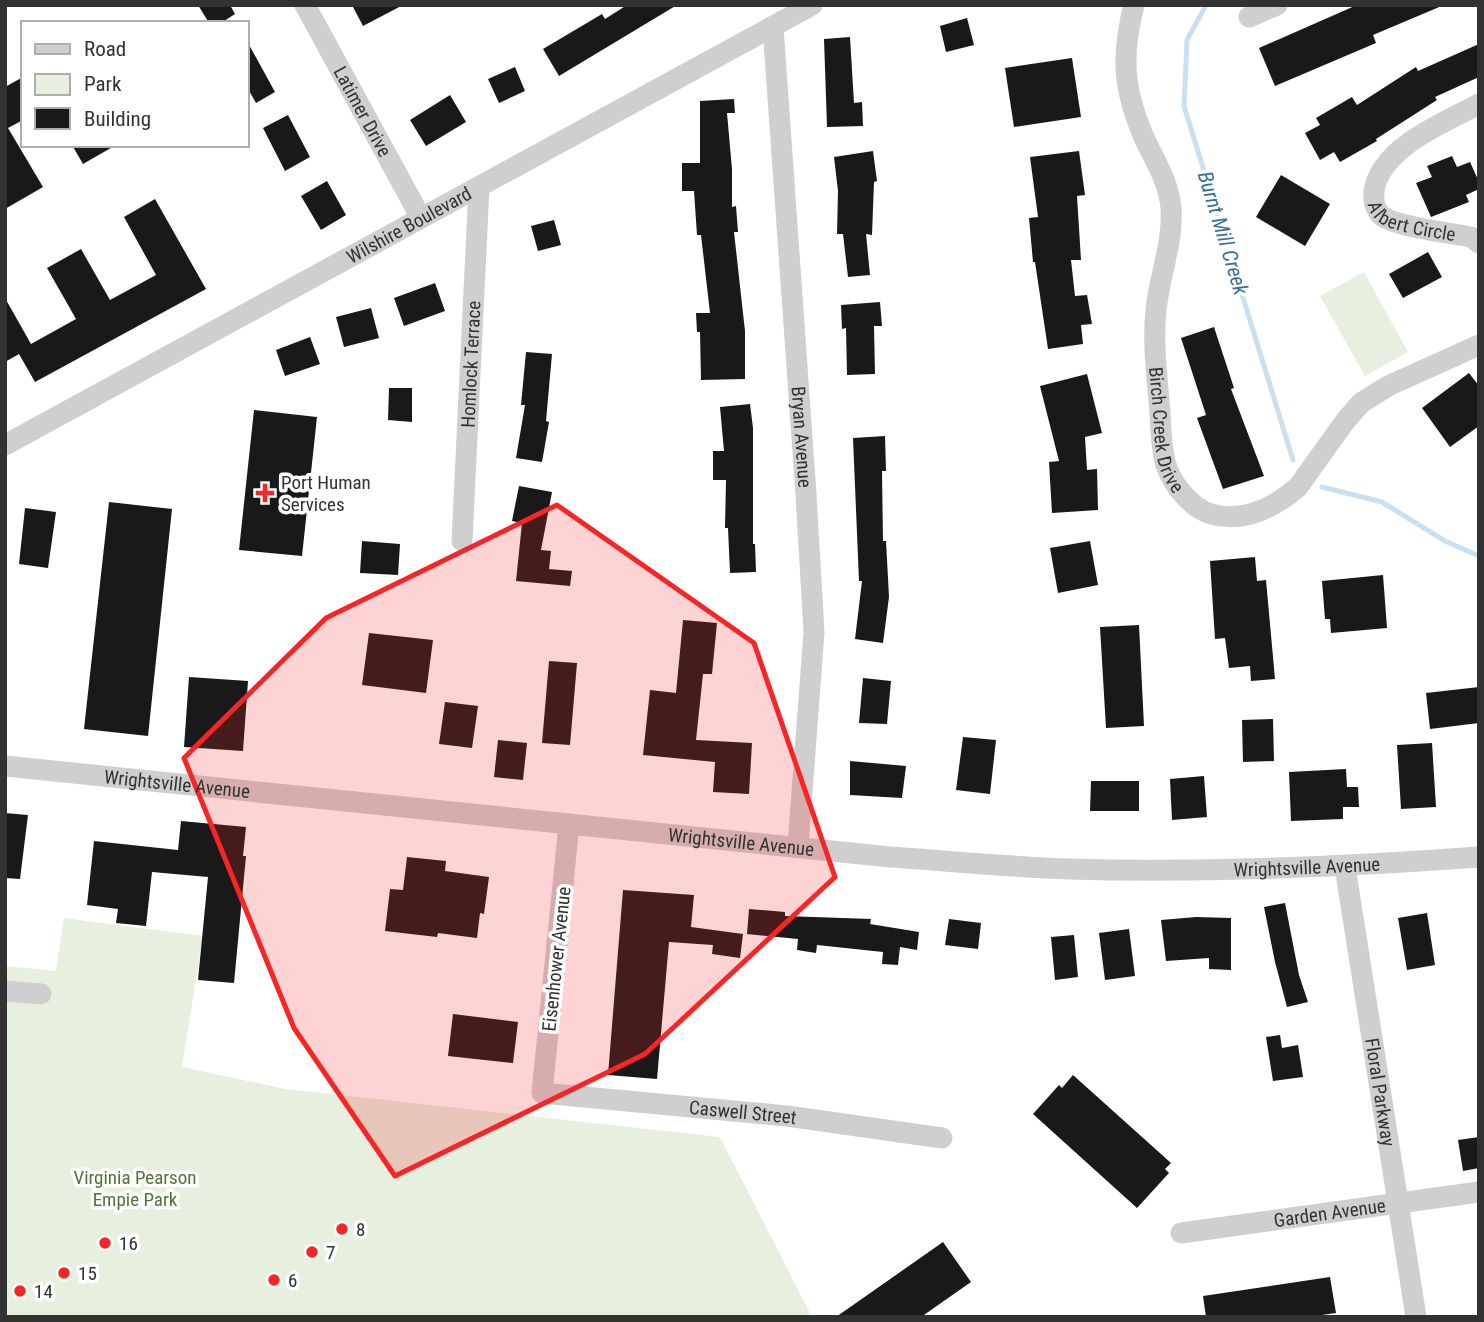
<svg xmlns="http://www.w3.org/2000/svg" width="1484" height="1322" viewBox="0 0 1484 1322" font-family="'Roboto Condensed',sans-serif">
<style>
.green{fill:#e7efdf}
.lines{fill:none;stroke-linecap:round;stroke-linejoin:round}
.stream{stroke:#cadff0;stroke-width:5}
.building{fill:#191919}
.minor{stroke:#cfcfcf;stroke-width:21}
.marked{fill:#f72526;fill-opacity:0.2;stroke:#f72526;stroke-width:5;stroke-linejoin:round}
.poi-dot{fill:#f72526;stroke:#fff;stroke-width:2.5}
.labels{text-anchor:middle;stroke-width:7;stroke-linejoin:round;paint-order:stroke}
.street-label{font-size:19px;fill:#323232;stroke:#fff}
.poi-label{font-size:19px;fill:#323232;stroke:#fff;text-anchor:start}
.park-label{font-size:19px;fill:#507339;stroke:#fff}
.water-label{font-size:21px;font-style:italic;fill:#366e9e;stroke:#fff}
</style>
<rect width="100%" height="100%" fill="#fff"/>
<path class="green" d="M1364,272l44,80 -43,24 -45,-80z
M64,918l139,18 -21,131 104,22 434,48 92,180h-807v-351l51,5z"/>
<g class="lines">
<path class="stream" d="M1206,5l-19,35 -3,66 109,354
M1322,487l60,15 63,39 34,15"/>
</g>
<path class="building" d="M198,5h32l5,9 -14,9h-12z
M352,5h51l-40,21z
M627,5h50l-118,71 -16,-27 59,-35 3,5z
M1357,5h87l-71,30 3,8 -101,43 -16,-38z
M967,18l7,27 -28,7 -6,-26z
M850,37l4,66 8,-1 1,24 -36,1 -3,-88z
M247,41l28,51 -19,11 -9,-16z
M1479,44v33l-44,20 2,3 -61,39 1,2 -37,21 -6,-10 -14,8 -15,-27 15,-8 -4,-7 36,-21 5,8 59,-38 2,4z
M1072,58l9,59 -67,10 -9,-59z
M515,67l10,24 -26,12 -11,-24z
M23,77v43l-15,8 35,59 -38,22v-122z
M450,95l16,27 -40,24 -16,-26z
M734,99l1,14h-8l5,56v38l4,-1 2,26h-4l11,99v48l-44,1 -1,-48h-3l-1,-19h14l-9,-78h-4l-3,-44h-12v-28h18v-62z
M288,115l22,42 -25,14 -22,-43z
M72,145h44l-33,19z
M873,151l4,30 -3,1 -2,53 -6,-1 4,41 -22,2 -5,-43h-6l1,-43 -4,-34z
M1079,151l6,44 -8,1 4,64h-10l4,36 12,-1 5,29 -11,1 2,19 -35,5 -13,-87h-2l-4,-44 9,-1 -8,-60z
M1452,156l5,11 13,-5 9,20v7l-13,6 3,7 -38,15 -15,-34 16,-6 -5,-11z
M1281,175l49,29 -25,42 -49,-29z
M327,181l19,34 -25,15 -20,-34z
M155,199l51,90 -171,93 -16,-28 -14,8v-64l26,46 45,-25 -29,-51 34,-19 29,51 46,-25 -32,-58z
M554,220l7,25 -23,6 -7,-25z
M1428,252l14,25 -39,21 -14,-24z
M435,283l10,28 -41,15 -10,-28z
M880,302l2,24h-8l1,48 -28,1 -1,-47 -4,1 -1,-24z
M371,308l8,30 -35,9 -8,-30z
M1214,327l20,61 -3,1 33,87 -41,13 -26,-71 9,-3 -25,-77z
M310,337l10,27 -35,12 -9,-26z
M526,352l26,2 -6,67 3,1 -7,40 -26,-4 9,-53h-4z
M1469,373l10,13v40l-29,21 -28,-39z
M1087,374l15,59 -17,4 2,33 10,-1 1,41 -46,3 -3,-51 10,-1 -19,-75z
M389,388h23v34l-24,-2z
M750,404l3,24v116h2l1,28 -26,1 -2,-45h-3l1,-48h-13v-29h11l-4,-44z
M254,410l63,7 -15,139 -63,-6z
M885,436l1,35h-4l1,70h3l3,56 -6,46 -28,-4 7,-58h-3l-6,-143z
M519,486l33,6 -11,58 10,1 -2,18 23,2 -2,15 -54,-5 6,-58 -10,-2z
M109,502l63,7 -24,227 -64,-7z
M25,508l31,4 -8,56 -29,-4z
M362,541l38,3 -2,31 -38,-2z
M1090,541l8,44 -40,8 -8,-45z
M1255,557l2,24 9,-1 9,99 -24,2 -1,-15 -21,2 -4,-30 -10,1 -5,-78z
M1383,575l4,53 -56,5 -1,-14h-5l-3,-38z
M683,620l34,3 -5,51h-9l-7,66 56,3 -3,51 -36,-2 2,-30 -72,-7 7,-65 26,3z
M1139,625l5,101 -38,2 -6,-101z
M369,633l64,7 -7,53 -64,-8z
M549,661l28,2 -7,82 -28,-2z
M189,677l59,4 -5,70 -59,-4z
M863,678l28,3 -4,43 -28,-1z
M1479,687v36l-49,6 -4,-36z
M445,702l33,4 -6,42 -33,-4z
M1273,719l1,42 -31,1 -1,-42z
M963,737l33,3 -6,54 -34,-4z
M498,740l29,3 -4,37 -29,-3z
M1432,743l4,64 -35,2 -4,-64z
M850,761l56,5 -4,32 -52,-3z
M1346,769l1,18h11l1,20h-16v12l-52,2 -2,-49z
M1204,776l3,41 -35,3 -2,-41z
M1091,781h48v30h-49z
M5,813l23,2 -8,64 -15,-1z
M181,821l65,6 -3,29h3l-12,127 -36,-3 10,-103 -56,-5 -6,54 -30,-3 2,-14 -31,-4 7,-64 84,9z
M407,857l39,4 -1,10 44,6 -5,37 -4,-1 -3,25 -39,-5 -1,4 -52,-6 5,-42 13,1z
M623,890l71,5 -3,32 52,7 -3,24 -28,-4 1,-9 -44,-3 -12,137 -49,-4z
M1285,903l14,72 9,27 -21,5 -12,-45 -11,-55z
M749,909l36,3v4l86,3 -1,5 49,8 -2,18 -17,-3 -2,18 -16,-1 1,-12 -66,-7 -1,8 -19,-3 1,-11 -51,-5z
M1427,913l8,52 -28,5 -9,-52z
M1196,917l35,1v52l-22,-1v-11l-43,3 -5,-41z
M949,919l32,4 -3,26 -33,-4z
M1129,929l6,47 -30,4 -6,-47z
M1074,935l4,42 -23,3 -4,-43z
M453,1014l65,8 -5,41 -65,-7z
M1280,1035l2,13 16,-3 5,32 -30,4 -7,-44z
M1073,1075l98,88 -6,6 4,4 -32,35 -104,-94 26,-29 3,3z
M1479,1137v31l-16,3 -5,-31z
M943,1242l28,40 -50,35h-85z
M1330,1277l6,36 -28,4h-39v-2l-63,2 -3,-21z"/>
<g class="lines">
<g class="minor">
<path id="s1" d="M305,5l116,213"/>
<path id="s2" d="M1134,5c-14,54 -10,89 13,139 10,20 22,40 24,64 2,30 -8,58 -13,88 -7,38 -1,79 2,116 1,18 1,36 6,53 6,19 25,43 45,49 32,9 63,-6 87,-27l48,-67 15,-17 27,-17 91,-41"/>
<path d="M1249,17l28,-12"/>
<path id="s3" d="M773,27l33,467 8,138 -16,214"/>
<path id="s4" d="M1479,104c-35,19 -98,43 -105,87 -1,9 1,19 8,25 14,11 70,17 89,21l8,6"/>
<path id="s5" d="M5,445l807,-440"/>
<path id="s6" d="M462,541l17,-354"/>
<path id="s7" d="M5,766l885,91c60,4 120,10 180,12 137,4 273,-2 409,-12"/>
<path id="s8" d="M569,824l-27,269 245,23 155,22"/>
<path id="s9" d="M1345,867l71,450"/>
<path d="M5,991l36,3"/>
<path id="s10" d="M1181,1233l298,-41"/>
</g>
</g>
<path class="marked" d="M557,505l197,138 81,234 -190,177 -250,122 -101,-148 -110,-270 142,-140z"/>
<g class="poi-dot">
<path d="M261.5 482.5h7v7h7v7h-7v7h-7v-7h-7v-7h7z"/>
<circle cx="342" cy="1229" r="7"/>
<circle cx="105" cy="1243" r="7"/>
<circle cx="312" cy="1252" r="7"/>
<circle cx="64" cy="1273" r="7"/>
<circle cx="274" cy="1280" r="7"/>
<circle cx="20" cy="1291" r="7"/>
</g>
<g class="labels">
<g class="street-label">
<text dy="7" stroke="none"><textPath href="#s1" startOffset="121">Latimer Drive</textPath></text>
<text dy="7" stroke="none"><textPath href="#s4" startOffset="198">Albert Circle</textPath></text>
<text dy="7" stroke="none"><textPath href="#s5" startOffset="460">Wilshire Boulevard</textPath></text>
<text dy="7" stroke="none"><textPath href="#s6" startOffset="177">Homlock Terrace</textPath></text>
<text dy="7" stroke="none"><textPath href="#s2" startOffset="436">Birch Creek Drive</textPath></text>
<text dy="7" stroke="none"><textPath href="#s3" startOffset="411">Bryan Avenue</textPath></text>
<text dy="7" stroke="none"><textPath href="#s7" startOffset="173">Wrightsville Avenue</textPath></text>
<text dy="7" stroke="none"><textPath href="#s7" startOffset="740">Wrightsville Avenue</textPath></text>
<text dy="7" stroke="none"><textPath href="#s7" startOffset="1307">Wrightsville Avenue</textPath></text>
<text transform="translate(556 959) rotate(-84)" y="7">Eisenhower Avenue</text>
<text dy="7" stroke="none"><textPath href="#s9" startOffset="228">Floral Parkway</textPath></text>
<text dy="7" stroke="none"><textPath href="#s8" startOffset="472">Caswell Street</textPath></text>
<text dy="7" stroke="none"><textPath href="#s10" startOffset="150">Garden Avenue</textPath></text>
</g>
<g class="poi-label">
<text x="281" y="489">Port Human<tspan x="281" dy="22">Services</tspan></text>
<text x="356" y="1236">8</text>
<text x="119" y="1250">16</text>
<text x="326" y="1259">7</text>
<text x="78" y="1280">15</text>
<text x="288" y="1287">6</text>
<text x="34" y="1298">14</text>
</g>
<g class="park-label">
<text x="135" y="1184">Virginia Pearson<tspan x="135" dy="22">Empie Park</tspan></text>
</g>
<g class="water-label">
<text transform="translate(1223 233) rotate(73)" y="7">Burnt Mill Creek</text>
</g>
</g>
<rect width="1484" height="1322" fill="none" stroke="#323232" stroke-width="14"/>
<rect x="21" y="21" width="228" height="126" fill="#ffffff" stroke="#adadad" stroke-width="2"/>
<rect x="35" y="44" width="35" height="10" fill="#cfcfcf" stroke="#adadad" stroke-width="2"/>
<text x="84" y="56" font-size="21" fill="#323232">Road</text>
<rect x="35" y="74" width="35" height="21" fill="#e7efdf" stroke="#adadad" stroke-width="2"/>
<text x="84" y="91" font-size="21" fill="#323232">Park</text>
<rect x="35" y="108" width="35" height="21" fill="#191919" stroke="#adadad" stroke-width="2"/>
<text x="84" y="126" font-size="21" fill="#323232">Building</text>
</svg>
